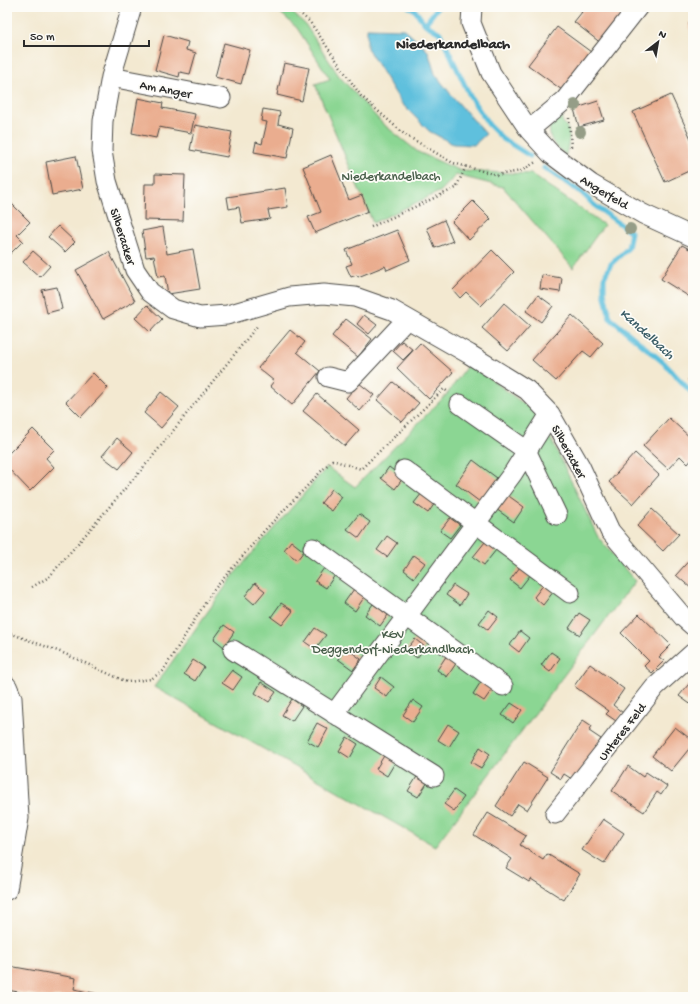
<svg xmlns="http://www.w3.org/2000/svg" width="700" height="1004" viewBox="0 0 700 1004" font-family="'Gochi Hand',sans-serif">
<style>
.green{fill:#8bd693;stroke:#5b805f}
.water{fill:#5fc0dd;stroke:#457684}
.lines{fill:none;stroke-linecap:round;stroke-linejoin:round}
.stream{stroke:#5fc0dd;stroke-width:5}
.building{fill:#eaad8f}
.minor-casing{stroke:#494844;stroke-width:21}
.path{stroke:#494844;stroke-width:2.5;stroke-dasharray:1 3;stroke-linecap:butt}
.minor{stroke:#fff;stroke-width:19}
.tree{fill:#959d87}
.labels{text-anchor:middle;stroke-width:3.5;stroke-linejoin:round;paint-order:stroke}
.street-label{font-size:13px;fill:#2b2b2b;stroke:#fdfcf7}
.park-label{font-size:13px;fill:#485e4a;stroke:#fdfcf7}
.water-label{font-size:14px;font-style:italic;fill:#3d5f69;stroke:#fdfcf7}
.quarter-label{font-size:15px;font-weight:bold;fill:#2b2b2b;stroke:#fdfcf7}
</style>
<rect width="100%" height="100%" fill="#fdfcf7"/>
<filter id="ink" filterUnits="userSpaceOnUse"><feTurbulence type="fractalNoise" baseFrequency=".025" numOctaves="2"/><feDisplacementMap in="SourceGraphic" scale="8" xChannelSelector="R" yChannelSelector="G"/><feConvolveMatrix kernelMatrix="1 2 1 2 8 2 1 2 1" color-interpolation-filters="sRGB"/></filter>
<filter id="wash" filterUnits="userSpaceOnUse"><feTurbulence type="fractalNoise" baseFrequency=".012" numOctaves="4" result="noise"/><feDisplacementMap in="SourceGraphic" scale="16" xChannelSelector="R" yChannelSelector="G"/><feGaussianBlur stdDeviation="0.9" result="paint"/><feColorMatrix in="noise" values="0 0 0 0 0 0 0 0 0 0 0 0 0 0 0 0 0 1.4 0 .05"/><feComposite in="paint" operator="in"/></filter>
<g filter="url(#wash)">
<rect width="100%" height="100%" fill="#f3e9d1"/>
<path class="green" d="M274,7h12l19,17 34,52 43,47 36,29 43,19 70,3 73,51 -31,43 -70,-81 -47,-12 -15,16 -68,32 -58,-139 15,-5 -33,-51z
M564,110c-5,14 0,10 4,20 3,8 -1,18 -2,25 -13,-11 -18,-14 -16,-33z
M469,363l71,53 58,121 37,44 -200,265 -281,-159 82,-115 91,-105 28,20 93,-94z"/>
<path class="water" d="M367,28l37,1 24,22 7,23 18,23 33,37 -12,11 -21,-1 -24,-13 -27,-27 -35,-56z"/>
<g class="lines">
<path class="stream" d="M409,7l5,2 11,15 15,9 31,65 18,27 14,14 27,17
M425,24l13,-17
M544,168l38,25 12,12 37,27 -3,16 -17,16 -7,14v14l6,26 54,45 29,31"/>
</g>
<g id="blocks">
<path class="building" d="M575,7h56l-29,37 -28,-22 8,-10z
M689,23h4v19h-1z
M557,27l34,25 -29,38 -34,-25z
M164,35l24,7 -2,8 10,3 -6,21 -10,-2 -1,5 -24,-7z
M224,43l26,7 -9,34 -26,-7z
M284,63l25,5 -7,33 -25,-6z
M671,95l22,48v26l-28,13 -32,-70z
M138,98l25,5 -1,5 33,6 -4,19 -32,-6 -3,11 -24,-5z
M598,101l6,19 -25,7 -5,-18z
M263,109l17,3 -2,12 15,4 -6,30 -33,-6 2,-10 6,2 5,-22 -6,-1z
M195,125l37,7 -5,25 -37,-7z
M331,155l18,45 13,-5 6,16 -53,22 -7,-16 13,-5 -18,-45z
M76,156l7,33 -31,6 -6,-33z
M155,174l30,1 -2,46 -39,-1 1,-36h10z
M285,188l3,19 -20,3 2,9 -28,4 -3,-16 -10,2 -2,-12z
M473,201l18,18 -22,21 -17,-18z
M11,203l19,19 -13,13 6,6 -16,16v-51z
M444,220l9,21 -18,7 -8,-20z
M58,226l17,16 -10,10 -17,-15z
M163,227l4,27 26,-5 7,40 -32,5 -3,-18 -7,1 -4,-21 -8,1 -4,-26z
M397,230l13,30 -23,10 -2,-4 -27,11 -1,-2 -6,2 -5,-11 6,-2 -6,-14z
M682,245l11,6v48l-32,-20z
M492,250l22,22 -33,34 -15,-14 -6,6 -7,-8z
M33,251l17,15 -10,11 -17,-15z
M109,252l26,49 -32,18 -27,-49z
M542,275l20,3 -2,14 -20,-3z
M57,287l5,22 -15,4 -5,-23z
M538,295l15,11 -12,16 -15,-11z
M504,303l26,23 -22,25 -26,-23z
M147,305l15,14 -12,13 -15,-14z
M364,315l13,10 -8,9 -12,-10z
M572,315l31,28 -12,14 -8,-6 -27,30 -24,-21z
M346,319l26,20 -14,18 -26,-21z
M290,330l15,12 -8,10 23,19 -28,34 -22,-19 4,-5 -16,-13z
M402,341l11,9 -10,10 -10,-9z
M420,343l33,29 -24,27 -32,-31z
M693,371v13l-5,-4z
M93,373l15,15 -27,29 -15,-15z
M393,382l26,21 -17,19 -25,-22z
M359,383l15,12 -14,16 -14,-13z
M161,392l18,15 -18,21 -17,-15z
M317,394l42,36 -14,16 -42,-35z
M669,418l24,22v18l-5,6 -8,-8 -12,13 -25,-23z
M33,429l21,21 -8,8 8,9 -24,24 -23,-24v-12z
M117,438l16,14 -14,17 -17,-13z
M635,453l24,22 -26,29 -24,-22z
M473,460l28,21 -17,24 -28,-21z
M389,467l14,11 -8,11 -14,-11z
M332,489l10,8 -10,14 -11,-8z
M422,493l13,10 -7,10 -14,-10z
M506,494l18,13 -10,15 -18,-13z
M652,509l27,25 -16,17 -26,-25z
M359,514l11,8 -11,16 -12,-9z
M450,518l10,7 -10,13 -10,-7z
M387,536l10,7 -10,14 -10,-7z
M291,541l13,10 -7,9 -13,-10z
M485,542l11,8 -12,15 -11,-8z
M414,555l11,8 -11,15 -10,-8z
M693,556v34l-17,-15z
M520,567l11,7 -11,14 -10,-8z
M324,568l11,7 -9,13 -11,-7z
M255,583l10,8 -11,13 -9,-8z
M544,584l10,7 -11,14 -9,-8z
M453,585l14,9 -7,11 -14,-10z
M354,589l11,7 -10,15 -11,-8z
M281,603l12,8 -11,14 -11,-8z
M373,604l15,11 -8,11 -15,-11z
M489,610l9,7 -10,13 -9,-7z
M579,613l11,7 -10,15 -11,-7z
M639,614l32,31 -12,12 5,4 -12,12 -8,-7 5,-5 -28,-28z
M224,625l10,7 -10,15 -10,-8z
M315,628l11,7 -11,14 -10,-7z
M520,631l9,7 -10,14 -9,-7z
M415,639l10,8 -8,11 -11,-8z
M346,648l15,11 -8,11 -15,-11z
M551,652l9,6 -10,14 -9,-7z
M447,655l10,7 -10,15 -10,-7z
M193,660l11,7 -9,14 -11,-7z
M590,664l34,25 -11,16 10,8 -7,8 -10,-7 3,-3 -35,-25z
M232,670l10,7 -9,13 -11,-7z
M381,677l13,10 -7,10 -13,-9z
M693,679v27l-14,-10z
M482,680l11,8 -9,13 -11,-7z
M261,682l15,10 -7,10 -14,-9z
M292,699l10,7 -10,15 -10,-6z
M413,700l10,7 -10,15 -10,-7z
M511,703l11,7 -9,13 -11,-8z
M583,720l9,6 -3,5 12,8 -26,42 -11,-7 -3,5 -11,-7z
M317,723l11,6 -10,18 -11,-6z
M448,724l11,7 -10,16 -11,-7z
M675,727l18,14v3l-22,27 -19,-15z
M347,737l11,7 -8,14 -11,-7z
M480,747l10,7 -9,14 -10,-6z
M385,754l11,7 -9,15 -11,-7z
M524,762l24,15 -21,33 -9,-6 -8,12 -14,-10z
M628,766l15,11 3,-5 21,14 -6,9 -4,-3 -13,20 -32,-21z
M418,775l10,7 -10,15 -10,-6z
M454,790l10,7 -10,14 -10,-7z
M488,813l38,23 -6,9 23,15 4,-6 33,20 -16,26 -33,-21 -2,3 -23,-14 6,-9 -38,-24z
M603,819l21,14 -20,31 -22,-14z
M9,966l67,12 -2,11 39,8h-68l-38,-7z"/>
</g>
</g>
<g filter="url(#ink)">
<use href="#blocks" fill-opacity="0" stroke="#494844" stroke-width="1"/>
<g class="lines">
<g class="minor-casing">
<path id="minor" d="M132,7l-21,70 -8,44 -1,30 5,30 28,89 15,22 23,17 27,8 27,-2 62,-18 35,-3 31,3 37,13 77,44 58,36 23,24 30,52 30,65 74,87 9,8
M472,7l-1,16 20,50 38,57 22,24 40,30 52,30 50,23
M111,77l110,21
M529,130l36,-30 73,-93
M328,377l20,5 59,-63
M460,404l66,46 31,65
M404,470l166,123
M313,548l190,138
M233,650l201,126
M7,686l5,12 7,120 -12,72
M334,714l179,-241 37,-59
M555,814l100,-127 38,-34"/>
</g>
<path class="path" d="M293,7l17,15 51,74 43,38 49,29 44,12 24,-4 15,-9
M569,118l2,29
M371,227l85,-39 10,-22
M32,587l17,-10 99,-115 110,-137
M7,632l56,21 64,29 24,-3 12,-8 49,-79 53,-62 67,-70 29,9 83,-80 4,3"/>
<use href="#minor" class="minor"/>
</g>
<g class="tree">
<circle cx="575" cy="105" r="6"/>
<circle cx="580" cy="132" r="6"/>
<circle cx="630" cy="229" r="6"/>
</g>
</g>
<g class="labels">
<g class="street-label">
<text transform="translate(166 88) rotate(11)" y="5">Am Anger</text>
<text transform="translate(605 191) rotate(31)" y="5">Angerfeld</text>
<text transform="translate(124 236) rotate(72)" y="5">Silberacker</text>
<text transform="translate(570 451) rotate(61)" y="5">Silberacker</text>
<text transform="translate(621 731) rotate(-52)" y="5">Unteres Feld</text>
</g>
<g class="park-label">
<text x="391" y="180">Niederkandelbach</text>
<text x="393" y="638">KGV<tspan x="393" dy="15">Deggendorf-Niederkandlbach</tspan></text>
</g>
<g class="water-label">
<text transform="translate(648 333) rotate(42)" y="5">Kandelbach</text>
</g>
<g class="quarter-label">
<text x="453" y="48">Niederkandelbach</text>
</g>
</g>
<rect width="700" height="1004" fill="none" stroke="#fdfcf7" stroke-width="24"/>
<g transform="translate(658 42) rotate(31)" stroke="#fdfcf7" stroke-width="3" paint-order="stroke">
<path d="M0-3L7 15L0 10L-7 15Z" fill="#2b2b2b"/>
<text y="-6" font-size="11" font-weight="bold" text-anchor="middle" fill="#2b2b2b">N</text>
</g>
<path d="M24 40v6h125v-6" fill="none" stroke="#2b2b2b" stroke-width="2"/>
<text x="30" y="40" font-size="12" fill="#2b2b2b" stroke="#fdfcf7" stroke-width="3" paint-order="stroke">50 m</text>
</svg>
